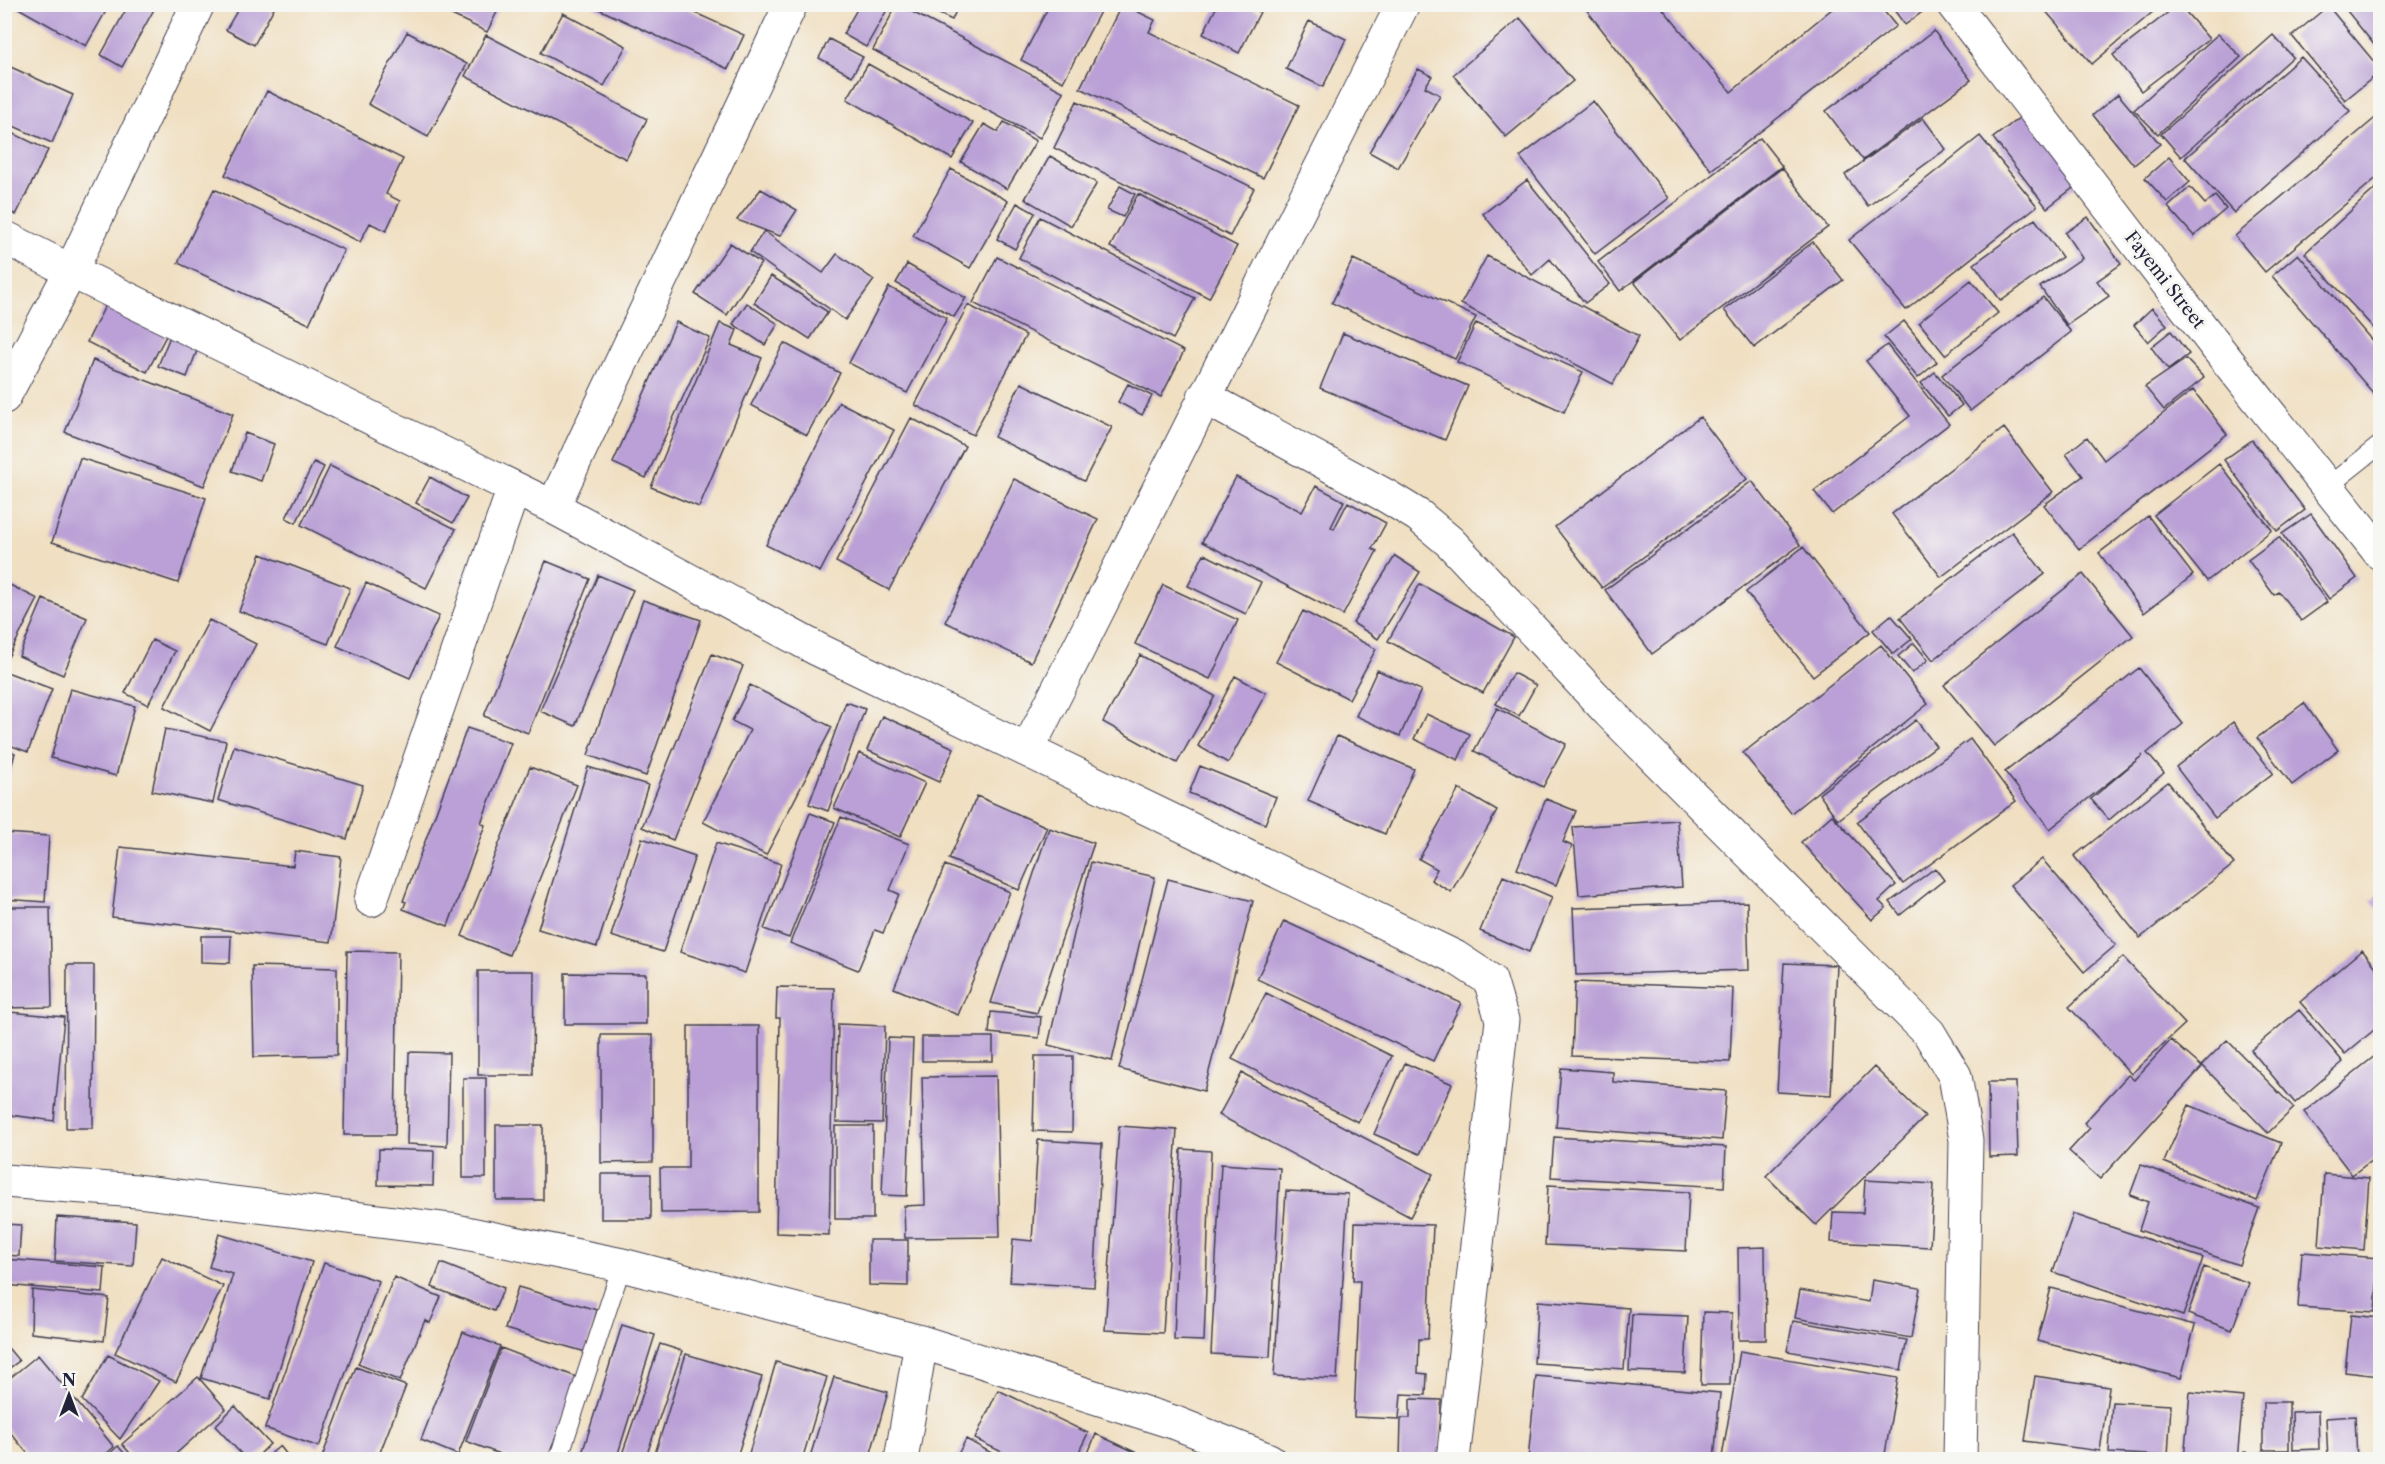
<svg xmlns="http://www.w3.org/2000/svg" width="2385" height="1464" viewBox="0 0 2385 1464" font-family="'Libre Caslon Text',serif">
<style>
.building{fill:#baa0d6}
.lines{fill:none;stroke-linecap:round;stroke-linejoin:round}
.service-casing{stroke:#413e4f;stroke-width:20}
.minor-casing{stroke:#413e4f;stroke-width:35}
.service{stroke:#fff;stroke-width:18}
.minor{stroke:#fff;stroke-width:33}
.labels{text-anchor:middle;stroke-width:6;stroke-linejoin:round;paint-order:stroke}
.street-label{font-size:18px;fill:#22223b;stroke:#f6f6f2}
</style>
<rect width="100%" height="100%" fill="#f6f6f2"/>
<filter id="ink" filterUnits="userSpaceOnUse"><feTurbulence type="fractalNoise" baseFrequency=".0167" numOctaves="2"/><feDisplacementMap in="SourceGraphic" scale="12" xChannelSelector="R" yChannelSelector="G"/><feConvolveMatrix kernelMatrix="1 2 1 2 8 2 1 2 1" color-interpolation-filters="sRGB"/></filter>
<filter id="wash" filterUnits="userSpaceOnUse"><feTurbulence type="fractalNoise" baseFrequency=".008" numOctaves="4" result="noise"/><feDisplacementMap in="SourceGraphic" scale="24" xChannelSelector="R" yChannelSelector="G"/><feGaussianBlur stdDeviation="1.35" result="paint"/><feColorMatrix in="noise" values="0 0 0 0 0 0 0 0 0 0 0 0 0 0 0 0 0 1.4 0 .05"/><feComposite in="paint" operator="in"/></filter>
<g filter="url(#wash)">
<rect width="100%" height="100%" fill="#f0dfc1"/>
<g id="blocks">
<path class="building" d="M11,4h99l-24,42z
M129,4h28l-35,63 -21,-12z
M241,4h35l-22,41 -28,-15z
M429,4h72l-14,28z
M860,4h22l6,4 -22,39 -23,-13z
M897,4l167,88 -24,46 -167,-88z
M918,4h41l-7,16z
M1050,4h54l-41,78 -42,-22z
M1122,4l33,16 -6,12 150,73 -36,73 -183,-90z
M1218,4h27l15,8 -21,41 -36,-19z
M1582,4h77l72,88 107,-88h40l18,22 -185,144z
M1892,4h31l3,5 -21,16 -14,-19z
M2047,4h115l-70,60 -49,-56z
M2179,4l30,35 -68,52 -28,-36z
M2344,4h36v48l-37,-46z
M590,5h88l66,30 -16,34z
M2328,6l52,63v3l-35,28 -53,-64z
M563,13l63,33 -22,40 -63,-33z
M1520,18l53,63 -67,56 -53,-62z
M1309,21l37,18 -23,48 -37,-18z
M1934,31l37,49 -108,80 -37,-49z
M407,32l60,32 -39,73 -60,-33z
M2218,34l23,23 -83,77 -24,-24z
M486,35l161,84 -21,40 -161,-83z
M2273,35l20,22 -112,100 -20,-23z
M829,39l34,18 -11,19 -33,-18z
M2301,57l49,54 -116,102 -49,-55z
M4,64l69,31 -21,48 -48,-21z
M868,64l105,59 -21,36 -105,-60z
M1418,69l14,7 -7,11 15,8 -42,73 -29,-16z
M267,91l136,68 -17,35 14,7 -14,30 -16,-8 -10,19 -135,-67z
M2118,94l42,50 -26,21 -41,-50z
M1077,101l177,87 -24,48 -176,-88z
M1593,101l76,97 -74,56 -75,-97z
M2028,111l54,70 -35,27 -54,-70z
M2380,114v61l-115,97 -30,-36z
M1923,118l23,31 -78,57 -23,-31z
M1004,122l32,19 -29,48 -46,-27 23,-38 14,8z
M4,129l44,21 -32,65 -12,-6z
M1980,136l57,70 -131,104 -57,-70z
M1760,138l22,28 -162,125 -22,-29z
M1050,156l47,27 -26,43 -46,-27z
M2169,157l21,25 -23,20 -22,-24z
M1782,168l46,59 -148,113 -46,-58z
M951,169l57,32 -38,67 -57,-32z
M1527,180l83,104 -25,19 -35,-44 -18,16 -49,-61z
M2380,184v151l-75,-82z
M1120,186l15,8 -12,23 -16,-7z
M2190,187l15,17 10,-8 11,13 -32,27 -26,-29z
M214,189l130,61 -35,74 -131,-61z
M761,189l36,21 -17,26 -43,-16z
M1138,194l99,52 -28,52 -99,-51z
M1017,203l18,10 -20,36 -18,-10z
M1040,217l155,81 -22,41 -154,-81z
M2088,217l33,47 -24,17 12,15 -42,29 -27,-38 42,-29 -17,-25z
M2035,219l27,38 -61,44 -27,-37z
M764,231l59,42 14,-19 37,26 -29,40 -95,-68z
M1813,242l30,38 -89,68 -30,-38z
M730,243l31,20 -34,52 -32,-21z
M2298,254l82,96v51l-108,-125z
M1487,256l152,80 -26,48 -152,-80z
M997,257l187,94 -23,46 -188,-94z
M1353,259l123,58 -21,42 -123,-56z
M907,264l59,34 -12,19 -58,-34z
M771,276l57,36 -18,27 -56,-36z
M1971,280l27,33 -53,42 -26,-33z
M889,287l58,31 -40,75 -58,-30z
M2043,297l28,35 -101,79 -28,-36z
M107,302l61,30 -21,40 -60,-30z
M747,303l31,21 -13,21 -32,-21z
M968,305l58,30 -53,100 -58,-30z
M2152,308l15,17 -19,17 -14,-17z
M1904,321l33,41 -19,16 -34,-41z
M676,322l34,16 -64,140 -33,-15z
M720,323l17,7 -6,15 31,13 -63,149 -48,-20z
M1476,323l107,49 -19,40 -107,-50z
M173,329l28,11 -14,37 -29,-11z
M2171,331l18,23 -21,16 -17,-23z
M1343,333l125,53 -23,54 -125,-52z
M784,343l56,30 -33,62 -56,-30z
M1887,345l62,79 -117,90 -18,-23 96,-75 -44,-55z
M2186,359l18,19 -40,32 -19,-23z
M93,360l140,54 -29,72 -139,-54z
M1935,372l27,33 -14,11 -27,-33z
M1021,383l91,44 -28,54 -90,-44z
M1128,384l24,12 -10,19 -24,-13z
M2193,390l34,44 -148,115 -35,-44 39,-29 -17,-22 21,-17 17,23z
M839,402l55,28 -74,142 -54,-27z
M1700,417l47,62 -145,109 -47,-61z
M911,418l54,28 -76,144 -53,-28z
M2004,428l49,64 -112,85 -49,-63z
M245,433l29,11 -13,37 -29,-10z
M2252,440l53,70 -28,21 -53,-71z
M80,458l126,40 -28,85 -126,-41z
M314,462l10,5 -28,56 -10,-5z
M2219,464l53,66 -65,51 -53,-66z
M330,466l126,63 -30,59 -125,-63z
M430,477l37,21 -14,25 -37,-20z
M1236,477l66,35 14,-26 28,15 -13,26 3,2 14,-27 38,21 -14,26 5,2 -34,64 -141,-73z
M1014,479l84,40 -67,143 -86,-40z
M1752,481l48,64 -148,109 -47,-64z
M2311,514l46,64 -28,21 -47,-65z
M2148,516l45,59 -49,38 -45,-60z
M2012,532l33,42 -112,86 -33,-42z
M2279,537l48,65 -26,19 -22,-29 -5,3 -26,-35z
M1803,547l67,85 -57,44 -67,-84z
M261,554l89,34 -22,56 -89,-33z
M1204,554l57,28 -15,32 -58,-28z
M1395,556l25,16 -42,67 -25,-16z
M546,561l44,18 -62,154 -44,-17z
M2083,574l50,62 -139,110 -50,-61z
M598,575l35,15 -58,136 -35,-15z
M4,582l34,17 -34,66z
M366,583l73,33 -29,62 -73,-32z
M1420,584l94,53 -31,56 -95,-52z
M1163,585l75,35 -28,59 -75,-35z
M43,599l44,19 -24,57 -44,-19z
M643,600l58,20 -55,156 -58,-21z
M1303,611l73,38 -27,50 -73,-37z
M1891,615l21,24 -19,15 -20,-24z
M209,620l47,24 -46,87 -46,-24z
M152,640l23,11 -27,54 -23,-12z
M1914,643l14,17 -16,13 -14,-17z
M1881,645l47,59 -137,109 -48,-60z
M712,654l31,12 -70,174 -31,-13z
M1140,655l75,41 -38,67 -74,-41z
M2139,668l44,56 -36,29 17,20 -55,47 -18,-21 52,-44 -93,74 -45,-57z
M1377,670l44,20 -21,46 -44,-20z
M4,671l48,18 -24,63 -24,-9z
M1513,673l23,12 -17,31 -23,-12z
M1235,676l31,17 -38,70 -30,-17z
M750,685l82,42 -66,128 -63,-33 47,-92 -18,-9z
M70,689l65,17 -19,70 -65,-18z
M846,702l19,7 -37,102 -19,-7z
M2304,703l34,47 -46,35 -35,-47z
M1497,708l69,36 -23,43 -69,-36z
M1426,714l44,20 -12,26 -44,-21z
M882,716l72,32 -15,34 -72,-32z
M1916,720l20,26 -98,74 -19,-26z
M2233,722l40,51 -58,45 -39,-51z
M467,728l44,15 -30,80 4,2 -37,101 -45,-17 3,-7 -3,-1z
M165,729l61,12 -13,62 -61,-12z
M1337,736l77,33 -29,65 -77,-33z
M1970,739l46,62 -113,83 -46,-62z
M234,746l129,39 -16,54 -129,-39z
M4,750l11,3 -6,23 -5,-2z
M859,753l66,30 -25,54 -66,-29z
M1200,766l76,31 -11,27 -76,-31z
M530,767l47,18 -68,170 -47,-19z
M588,767l60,18 -51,162 -59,-18z
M2168,782l66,82 -94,74 -66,-82z
M1459,789l38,22 -46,81 -20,-12 6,-11 -18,-10z
M977,796l70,31 -28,63 -70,-31z
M1546,799l30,12 -13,31 9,4 -16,39 -39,-16z
M810,813l25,9 -46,116 -25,-9z
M1832,815l64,70 -17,16 7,7 -14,12 -71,-78z
M841,817l68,27 -19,46 9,4 -16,39 -8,-3 -17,40 -68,-27z
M1677,820l5,67 -103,8 -6,-68z
M1049,828l45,15 -57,170 -46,-10z
M4,833l45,3 -4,66 -41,-3z
M642,838l53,18 -32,96 -52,-16z
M716,843l65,21 -36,109 -65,-21z
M120,847l173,19 2,-15 46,6 -10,85 -219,-25z
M2042,859l74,86 -32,27 -74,-87z
M1091,862l64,15 -43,184 -64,-16z
M945,865l65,27 -52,123 -64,-27z
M1935,868l9,12 -44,35 -10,-13z
M1503,876l49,21 -23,55 -49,-21z
M1168,879l85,22 -49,190 -85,-22z
M2380,892v20l-9,-12z
M1747,902l2,68 -173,5 -3,-67z
M4,907h46l2,100 -48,1z
M1284,921l177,82 -28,58 -176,-82z
M201,936h30l-1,27 -29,-1z
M2362,950l18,22v53l-35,29 -45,-52z
M347,951l51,1 -3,183h-51z
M2123,957l62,67 -54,50 -62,-67z
M1784,963l53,2 -6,130 -54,-3z
M67,965h27l-1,163h-27z
M252,966l85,2v87l-83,2z
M478,971h56l-1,104h-55z
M565,973l81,1v50h-81z
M1575,982l158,6 -3,74 -158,-6z
M777,987l57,1 -5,247 -53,-2 4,-215h-4z
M1266,993l126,63 -34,66 -126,-63z
M2299,1010l44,52 -48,41 -44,-53z
M9,1012l55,5 -10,104 -50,-7v-79z
M991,1012l50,5 -2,21 -50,-5z
M838,1024l47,2 -3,97 -46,-1z
M688,1026h71v186l-98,1 -1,-45h28z
M601,1035h52v127l-52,1z
M922,1037h71v24h-71z
M888,1038l25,1 -6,157 -25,-1z
M2171,1040l31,27 -102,112 -31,-28 21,-23 -6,-5 44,-48 6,5z
M2227,1040l67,68 -26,25 -66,-68z
M409,1052l40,1 -2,93 -40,-2z
M2380,1052v102l-28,21 -48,-63z
M1035,1056h38l-1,76 -39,-1z
M1405,1063l47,21 -32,70 -46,-20z
M1874,1067l51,50 -109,108 -50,-49z
M1561,1068l52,4v10l113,9 -4,49 -166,-13z
M1242,1073l191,101 -23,43 -191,-102z
M996,1076l4,161 -95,1 -1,-32 21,-1 -3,-128z
M463,1078h23v100h-23z
M1988,1082h28l2,74 -29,1z
M2189,1105l92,38 -24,58 -93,-39z
M496,1125h47v75h-47z
M835,1126h38v93h-38z
M1119,1126l58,4 -14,203 -58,-3z
M1554,1137l172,10 -2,40 -173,-10z
M1038,1140l64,4 -8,143 -84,-5 3,-43 19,2z
M379,1149l55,2 -1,35 -55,-1z
M1181,1149l30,2 -7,190 -30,-1z
M1221,1164l59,4 -10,189 -59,-3z
M2141,1165l118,43 -20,57 -100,-35 9,-28 -18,-7z
M601,1174h50v45h-50z
M2324,1174l45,4 -5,72 -45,-4z
M1865,1180l69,4 -4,63 -99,-5 2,-30 30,1z
M1548,1185l141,7 -3,59 -141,-6z
M1286,1191l62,3 -11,185 -63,-3z
M2073,1214l130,44 -20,58 -130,-44z
M57,1217l79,5 -3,44 -78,-5z
M1355,1223l78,2 -5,114h-9l-1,34 9,1 -1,21 -25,-1 -2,25 -45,-2 6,-136h-7z
M4,1224l17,1 -2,31 -15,-1z
M219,1234l93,28 -42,137 -69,-21 32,-104 -24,-7z
M869,1240h39v46l-39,-1z
M1765,1247l1,93h-27l-1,-92z
M2302,1252l77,6 -4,54 -77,-5z
M162,1257l61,29 -47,96 -61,-29z
M4,1259l101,8 -2,26 -99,-8z
M324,1263l55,18 -60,166 -54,-19z
M441,1263l63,25 -10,23 -62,-24z
M2204,1267l45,16 -17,47 -44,-16z
M394,1277l47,20 -11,26 -5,-3 -25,61 -42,-17z
M1872,1280l48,8 -9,50 -116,-20 5,-28 69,12z
M518,1287l79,23 -11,42 -81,-23z
M2051,1288l144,37 -14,53 -144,-37z
M32,1290l77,8 -5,43 -73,-8z
M1538,1301l91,7 -5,61 -90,-6z
M1703,1312l29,1 -2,72h-29z
M1632,1314l56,2 -3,57 -56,-2z
M2351,1315l29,3v58l-35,-4z
M1793,1321l114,19 -6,30 -114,-19z
M622,1325l33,10 -39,125h-36z
M463,1332l37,14 -42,109 -37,-15z
M4,1343l15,18 -15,11z
M660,1344l22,7 -37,109h-25z
M501,1348l78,30 -32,82h-32l-49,-19z
M1740,1351l158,27 -14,82h-150l-12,-3z
M686,1354l76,23 -26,83h-83z
M38,1355l76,92 -15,13h-66l-29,-35v-42z
M108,1355l51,26 -39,58 -38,-39z
M776,1362l51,15 -25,83h-55z
M356,1367l50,19 -29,74h-56z
M1536,1376l184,17 -6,67h-186z
M2035,1376l74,11 -9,64 -75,-10z
M198,1377l28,32 -57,51h-33l-14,-16z
M834,1377l54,15 -19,68h-51l-8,-3z
M998,1390l90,43 -13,27h-57l-43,-21z
M2190,1392l53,5 -6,63h-53z
M1410,1399l31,1 -1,60h-40l1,-42h9z
M2112,1402l59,3 -3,51 -59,-3z
M2263,1402h26v48h-26z
M235,1406l35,38 -16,16h-7l-32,-34z
M2318,1411l1,38 -26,1 -1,-38z
M2355,1416l2,44h-29l-2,-42z
M1096,1434l56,26h-67z
M2378,1434h2v26h-6z
M966,1439l38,21h-49z
M118,1446l12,14h-27z
M280,1446l11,14h-28z
M2244,1452l70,6v2h-71z"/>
</g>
</g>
<g filter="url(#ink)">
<use href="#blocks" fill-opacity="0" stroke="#413e4f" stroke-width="1.5"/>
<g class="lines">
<g class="service-casing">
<path id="service" d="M2327,487l53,-42
M558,1460l64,-195"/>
</g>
<g class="minor-casing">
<path id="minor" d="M1953,4l265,345 162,204
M4,237l67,34 482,236 264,142 638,308 35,23 12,40 -49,440
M4,397l67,-126 127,-267
M1204,397l184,100 31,19 31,26 159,170 320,321 26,43 11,64 -6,320
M553,507l238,-503
M1028,749l375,-745
M371,900l143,-412
M4,1181l133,10 314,39 171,35 299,77 255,81 93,37
M901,1460l20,-118"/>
</g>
<use href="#service" class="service"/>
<use href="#minor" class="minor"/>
</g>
</g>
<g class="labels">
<g class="street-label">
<text transform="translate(2165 280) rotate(52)" y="6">Fayemi Street</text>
</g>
</g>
<rect width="2385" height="1464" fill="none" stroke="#f6f6f2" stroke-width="24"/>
<g transform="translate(69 1395)" stroke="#f6f6f2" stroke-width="4.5" paint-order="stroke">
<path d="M0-4.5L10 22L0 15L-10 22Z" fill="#22223b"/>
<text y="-9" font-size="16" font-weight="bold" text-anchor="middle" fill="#22223b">N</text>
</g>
</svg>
